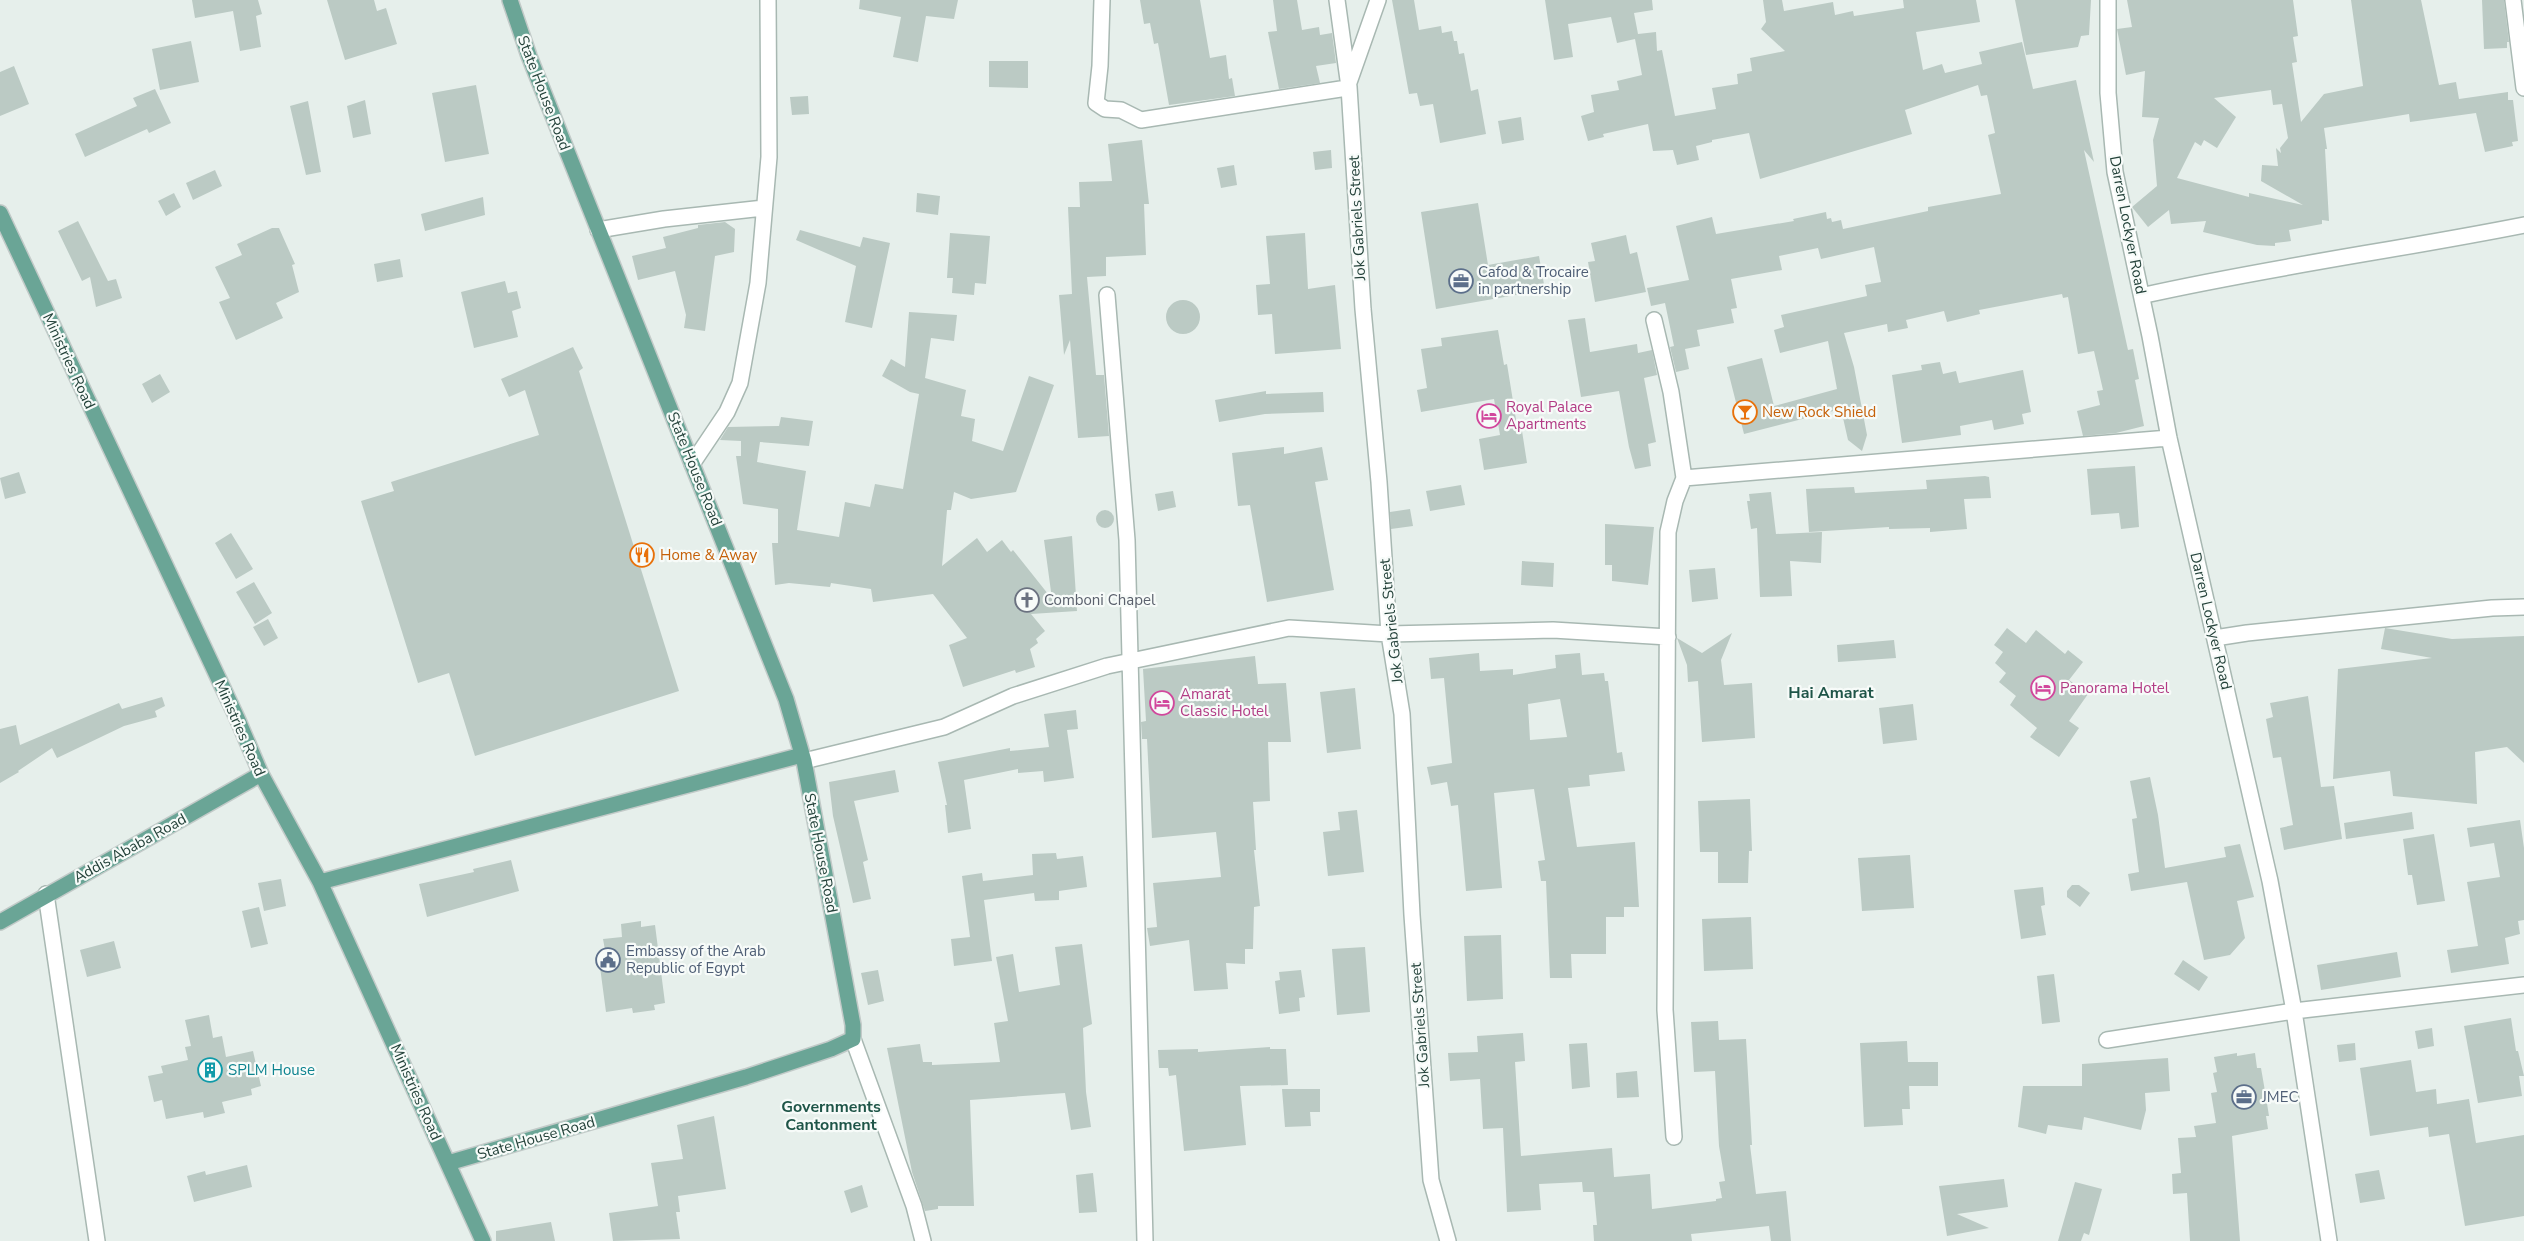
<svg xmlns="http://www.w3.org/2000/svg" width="2524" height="1241" viewBox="0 0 2524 1241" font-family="'Nunito Sans',sans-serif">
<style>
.building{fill:#bbcac4;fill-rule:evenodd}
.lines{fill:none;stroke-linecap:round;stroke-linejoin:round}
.minor-casing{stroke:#a8b8b2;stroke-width:18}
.major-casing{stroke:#c2cac8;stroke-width:18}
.minor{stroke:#fff;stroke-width:15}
.major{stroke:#6aa596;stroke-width:15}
.labels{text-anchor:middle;stroke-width:4.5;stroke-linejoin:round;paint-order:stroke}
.street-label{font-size:15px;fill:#24423a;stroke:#f7fbf9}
.service-label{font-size:15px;fill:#4e5e75;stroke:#f7fbf9;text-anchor:start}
.hotel-label{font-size:15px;fill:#b23c85;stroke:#f7fbf9;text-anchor:start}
.food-label{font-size:15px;fill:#c56008;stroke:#f7fbf9;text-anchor:start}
.worship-label{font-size:15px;fill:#5b616d;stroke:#f7fbf9;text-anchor:start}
.culture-label{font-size:15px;fill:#0d838f;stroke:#f7fbf9;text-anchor:start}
.neighbourhood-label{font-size:16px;font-weight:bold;fill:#1f5548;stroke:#f7fbf9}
</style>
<rect width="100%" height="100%" fill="#e6efeb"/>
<path class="building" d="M192,0h66l4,14 -6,2 5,31 -21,4 -7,-40 -38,7z
M327,0h47l3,11 9,-3 11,36 -52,16z
M860,0h98l-4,19 -28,-3 -8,46 -25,-5 8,-40 -42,-8z
M1140,0h60l10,58 16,-3 3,24 3,-1 3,18 -66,9 -11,-62 -4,1 -4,-21 -6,1z
M1273,0h24l5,30 17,-3 1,8 12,-2 4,30 -20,3 4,17 -41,6 -11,-57 9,-1z
M1392,0h22l5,30 22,-4 1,7 10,-2 2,10h3l2,13 5,-1 7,38 7,-2 8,45 -46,9 -7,-39 -13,2 -3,-13 -8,1z
M1545,0h107l1,10 -19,3 4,21 18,-2 1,19 5,-1 13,66 41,-7 -4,-21 26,-4 -1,-10 15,-3 -2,-13 35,-7 -24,-22 5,-7 -3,-22h19l2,11 49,-9 2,13 18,-4 1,5 50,-8 -1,-8h73l4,22 -64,10 7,38 19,-6 3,9 37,-9 -3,-12 43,-10 11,47 43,-9 18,82 -10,-12 44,200 5,-1 6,30 -4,1 9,46 -28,7 -33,3 -6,-25 23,-6 -3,-14 6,-1 -9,-39 -16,3 -10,-57 -5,1 -1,-4 -83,16 1,4 -33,8 -3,-11 -38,9 2,8 -20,4 -1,-8 -43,9 10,34 13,68 -5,16 -14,-11 -7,-31 -97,25 -17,-67 35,-9 12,48 63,-17 -9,-48 -48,12 -6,-23 10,-3 -3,-12 86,-19 -2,-11 16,-3 -7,-35 -53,12 -3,-11 -39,8 3,14 -51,9 6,29 -6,1 3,14 -37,7 3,16 -15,3 4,20 -13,3 -6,-25 4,-1 -9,-43 -14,3 -4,-18 42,-8 -13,-54 36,-9 4,17 78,-13 -1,-2 33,-7 1,7 4,-1 1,4 9,-2 2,9 85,-18v-4l73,-13 -13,-59 7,-2 -8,-38 -6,1 -3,-11 -73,25 7,24 -152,45 -11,-46 -37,7v2l-16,4 3,14 -22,5 -4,-15 -20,1 -5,-27 -45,10 1,3 -16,4 -7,-25 13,-4 -3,-17 28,-5 -2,-9 25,-6 -7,-36 -18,4 -6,-26 -43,7 5,33 -19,3z
M2015,0h76l-2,35 -8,1 -3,11 -52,8z
M2127,0h166l5,36 -5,1 4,25 -5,1 9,59 23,-28 39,-8 -12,-86h70l18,85 17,-3 3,17 49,-7v8h5l5,41 -6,1 1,4 -28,6 -9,-39 -66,9 -1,-8 -85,14 3,21h-2l4,72 -7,-1v4l-33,6 2,11 -16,2v3l-18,-1 -54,-13 3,-11 -35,3 -2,-14 -21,17 -16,-20 25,-21 -4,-46 6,-22 -17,-1 3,-46 -19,4 -9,-46 15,-2zM2271,90l2,15 9,-1 6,34 -8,10 1,5 -5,-5 2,18 -16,-1 -1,16 42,24 -54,-12v4l-72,-19 18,-36 6,4 3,-6 13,8 19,-31 -22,-19z
M2482,0h22l5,42h-2v6l-23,1z
M191,41l8,41 -39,8 -8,-41z
M989,61h39v27l-39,-1z
M14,66l15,38 -29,12v-44z
M476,85l13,69 -44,8 -13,-69z
M155,89l16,34 -22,10 -2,-4 -62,28 -10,-23 62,-28 -4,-8z
M808,96l1,18 -17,1 -2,-18z
M365,100l6,34 -18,4 -6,-32z
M308,101l13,71 -15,3 -16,-69z
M1521,117l3,23 -22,4 -4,-23z
M1142,140l7,64h-5l2,51 -40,2v19l-19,1 9,98h8l5,61 -31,2 -8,-98 -6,15 -5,-60 13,-1 -4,-87h12l-1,-25 33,-1 -4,-37z
M1331,150l1,18 -17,2 -2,-18z
M1234,165l3,20 -16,3 -4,-20z
M215,170l7,16 -29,14 -7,-17z
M174,193l7,14 -15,9 -8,-15z
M917,193l23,3 -2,19 -22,-3z
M483,197l2,18 -60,16 -4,-17z
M1478,203l10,62 51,-9 6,34 -109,19 -15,-97z
M78,221l30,60 8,-2 6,19 -26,9 -6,-30 -8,4 -24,-50z
M725,222l10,7 -1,23 -19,4 -10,75 -21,-3 2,-13 -11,-44 -37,9 -6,-24 34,-8 -3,-11 35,-9v-3z
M272,228h7l16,36 -3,1 7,27 -23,11 7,15 -47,22 -17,-38 11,-4 -15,-31 27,-12 -5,-11z
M800,230l60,17 3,-10 27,6 -18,85 -27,-6 11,-56 -60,-26z
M950,233l40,3 -4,48 -11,-1 -1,12 -22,-2 1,-15h-6z
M1305,233l3,56 27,-4 6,64 -66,5 -3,-40 -14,1 -2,-30 14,-1 -4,-48z
M1626,235l4,19 7,-2 9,40 -51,10 -7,-40 7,-1 -4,-18z
M400,259l3,18 -26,5 -3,-18z
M505,281l3,12 9,-2 4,17 -9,3 6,26 -44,11 -13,-56z
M1166 317a17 17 0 1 1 34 0a17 17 0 1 1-34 0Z
M909,312l48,3 -3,26 -23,-3 -6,40 41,12 -5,26 14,3 -3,22 31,10 26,-75 25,9 -38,107 -45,7 -17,-7 -3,18h-4l-5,56 35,-28 10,14 15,-12 9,12 2,-2 39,49 -8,-59 28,-4 5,75 -46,3 14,17 -9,8 2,4 -8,6 5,18 -19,6 -1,-3 -52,17 -14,-42 18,-7 -34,-44 -60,8 -2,-13 -40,-6 -1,4 -41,-4 -14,2 -3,-42h6v-34l-35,-5 -7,-48h5v-15l-21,-1 8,-13 51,-1 2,-9 32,4 -4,25 -49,-4 -3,20 49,9 -9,59 42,7 6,-35 25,5 5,-23 28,5 16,-95 -9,-2 -28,-16 9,-17 14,8z
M1585,318l5,34 47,-8 1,9 14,-3 5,25 -13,3 12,64 -8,2 3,22 -16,3 -6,-22 -10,-56 -38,6 -13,-77z
M1498,330l6,35 3,-1 11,68 4,-1 5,32 -43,7 -5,-31 21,-4 -6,-36 -73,13 -4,-22 10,-2 -6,-39 21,-3 -1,-8z
M573,347l10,21 -4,3 100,320 -204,65 -26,-83 -31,10 -57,-182 33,-10 -3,-9 148,-47 -14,-45 -16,7 -8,-18z
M1940,362l3,12 13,-3 3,12 64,-13 8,42 -9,2 2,10 -30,6 -2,-10 -32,6 1,9 -59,8 -10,-68 30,-5 -1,-5z
M160,374l10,18 -18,11 -10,-19z
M1266,391v3l57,-2 1,20 -59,2 -46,8 -4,-22z
M1284,447v7l38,-7 6,33 -13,2 19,108 -67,12 -17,-97 -12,1 -6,-53z
M2135,466l4,61 -18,2 -2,-16 -28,2 -4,-46z
M19,472l7,21 -21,6 -5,-21z
M1985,476l4,1 2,21 -27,1 3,30 -37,3v-4l-41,1v-2l-80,5 -3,-43 48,-2 1,6 72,-4 -1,-9z
M1461,485l4,20 -35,6 -4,-20z
M1173,491l3,16 -18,4 -3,-17z
M1771,492l5,42 46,-2 -1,31 -31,-2 2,35 -32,1 -3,-69 -6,1 -4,-28h3l-1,-7z
M1410,509l3,17 -22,3 -1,-17z
M1096 519a9 9 0 1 1 18 0a9 9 0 1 1-18 0Z
M1605,524l49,3 -6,58 -36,-4v-16h-7z
M231,533l22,36 -17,10 -21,-36z
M1522,561l32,2 -1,24 -32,-2z
M1715,568l3,31 -26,3 -3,-32z
M254,582l18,31 -17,11 -19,-32z
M268,619l10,19 -14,8 -11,-19z
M2007,628l19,15 10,-13 29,24 3,-4 15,12 -14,18 19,14 -19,27 10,7 -20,29 -29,-20 7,-9 -27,-23 6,-9 -17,-14 7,-9 -11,-10 8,-11 -9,-7z
M2385,628l67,11 72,-3v127l-17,-16 -32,5 2,52 -84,-8 -3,-25 -57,8 5,-110 94,-11 -51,-9z
M1732,633l-11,27 3,25 28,-2 3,55 -53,4 -4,-61 -10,1 -1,-17 -10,-27 25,15z
M1894,640l2,18 -58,4 -1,-17z
M1479,653l1,18 33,-2v6l43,-7 -1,-13 25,-2 2,22 22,-2 1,8h3l9,72 5,-1 3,19 -36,4 1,11 -22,2 9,59 58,-5 4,65h-15v10h-18v37h-35l1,24h-22l-4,-97h-5l-3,-20 7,-1 -11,-71 -40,4 8,95 -36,3 -8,-86 -7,1 -4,-24 -16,3 -4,-18 25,-4 -8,-85 -13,1 -2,-21zM1560,699l7,38 -37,3 -2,-36z
M1255,656l3,28 28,-1 5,59h-23l2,59 -17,1 3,48h-2l6,56 -6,1 -1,42h-8v15l-19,-1 2,26 -34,2 -5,-51 -39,6 -3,-18 10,-1 -4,-44 68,-6 -5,-45 -64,6 -5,-99h-5l-1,-17 5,-1 -3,-52z
M1355,688l6,61 -34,4 -7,-61z
M2308,696l13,91 13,-1 8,53 -58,11 -4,-22 13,-3 -12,-68 -8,1 -7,-39 7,-2 -3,-14z
M162,697l3,9 -10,5 2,6 -33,9 -67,32 -5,-10 -34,23 1,1 -19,11v-54l16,-4 4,20 99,-42 3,6z
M1913,704l4,36 -34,4 -4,-36z
M1076,710l2,19 -11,1 7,48 -30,4 -1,-11 -25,2v-4l-54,11 7,49 -23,4 -3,-28h2l-9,-43 72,-14v3l39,-4 -5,-33z
M895,770l4,22 -45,9 14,59 -5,2 8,37 -18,4 -20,-87 -4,-34z
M2150,777l8,38 7,53 61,-11 -2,-10 16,-3 14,53 -17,4 8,37 -15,17 -26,5 -17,-78 -56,9 -3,-17 11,-2 -7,-53 5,-1 -7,-37z
M1750,799l2,52h-3l-1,32h-30v-31h-18l-2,-51z
M1357,810l7,62 -36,4 -5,-44 17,-2 -2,-18z
M2412,812l2,17 -68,10 -2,-16z
M2520,820l4,28v72l-6,1 2,13 -15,4 4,26 -58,9 -4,-23 31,-4 -11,-64 33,-5 -6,-34 -24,4 -3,-19z
M2434,834l11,67 -28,4 -5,-30h-4l-5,-36z
M1056,853l1,6 26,-3 4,31 -28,4v9l-24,1 -1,-8 -50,7 8,61 -38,5 -3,-27 19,-2 -8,-61 20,-3 1,8 50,-6 -1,-21z
M1910,855l4,53 -52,3 -4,-53z
M511,860l8,31 -92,26 -8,-33 55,-12 -1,-3z
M281,879l5,27 -22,5 -6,-28z
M2072,885h7l11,8 -10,14 -13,-10v-6z
M2043,887l2,18 -4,1 5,29 -25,4 -7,-49z
M259,907l9,37 -17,4 -9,-37z
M1751,917l2,52 -49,2 -2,-52z
M641,921v6l14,-2 10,78 -11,2 1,5 -22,3 -1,-5 -26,4 -8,-60 7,-2 -2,-11 19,-2 -1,-13z
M1501,935l2,64 -36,2 -3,-65z
M114,941l7,27 -34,9 -7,-27z
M1082,944l10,80 -9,4 3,64 5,35 -20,3 -6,-37 -95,7 4,106h-36v3l-13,2 -13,-39 -25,-124 33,-4 3,18h9v3l68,-3 -6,-39 14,-2 -12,-64 17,-3 6,38 41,-7 -5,-38z
M1365,947l5,65 -33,3 -5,-66z
M2397,952l4,25 -80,13 -4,-25z
M2183,960l25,17 -9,14 -25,-17z
M878,970l6,31 -16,4 -7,-32z
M1301,970l4,27 -6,1 1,13 -21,3 -4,-33 5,-1 -1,-8z
M2054,974l6,48 -18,2 -5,-48z
M209,1015l4,23 9,-2 4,21 27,-6 8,35 -10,3 1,6 -30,7 3,11 -21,5 -1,-6 -37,7 -4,-19 -8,2 -6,-26 15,-3 -2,-7 27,-6 -3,-13 6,-1 -6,-26z
M2511,1018l5,33h2l6,25h-5l3,20 -44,7 -14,-77z
M1718,1021l1,19 27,-1 6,106h-2l6,49 30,-3 5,50h-20l-2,-15 -78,8 1,7h-98l-1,-16h4l-3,-33h-11l-1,-10 -43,2 2,26 -34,2 -4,-84 -20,1 -3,-50 -30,2 -2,-28 30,-1 -1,-16 46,-3 2,28 -10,1 6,94 91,-8 2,29 36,-3 2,35 64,-8v-2l6,-1 -3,-16 6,-1 -6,-35 -4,-75 -21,1 -3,-50z
M2432,1028l2,18 -16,3 -3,-18z
M1907,1041l1,21h30v24h-29l1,23h-8l1,16 -39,2 -4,-84z
M1587,1043l3,44 -18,2 -3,-45z
M2355,1043l1,17 -17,2 -2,-17z
M1270,1047v2h16l2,36 -48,1 6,59 -62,6 -8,-76 -7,1 -1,-8h-9l-1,-18 40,-1v3z
M2237,1053v3l18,-3 2,15h4l5,29 3,19h-3l2,13 -36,7 8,105h-50l-3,-48 -14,1 -1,-20 9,-1 -3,-35 18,-1 -2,-11 22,-3 -5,-30 6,-1 -4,-19 4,-1 -3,-15z
M2168,1058l2,33 -25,2 1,17 -5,20 -57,-13 -2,13 -34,-5 -2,9 -28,-7 5,-41h59v-22z
M2411,1060l5,32 20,-3 1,15 32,-5 7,44 48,-8v81l-59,10 -16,-92 -20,3 -1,-10 -58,9 -10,-68z
M1637,1071l2,26 -22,1 -1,-25z
M1282,1089h38v23h-10l1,14 -26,1z
M714,1116l12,73 -48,7 2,16h-4l4,27 -67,2 -4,-28 49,-7 -7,-43 32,-4 -6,-34z
M247,1165l5,22 -58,15 -7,-26 18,-5 1,4z
M2379,1170l6,29 -25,4 -5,-29z
M1093,1173l4,39 -18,1 -3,-38z
M2004,1179l4,28 -51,7 32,14 -42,8 -8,-50z
M2075,1182l27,7 -13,46 -5,-2 -3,8h-23z
M862,1185l6,22 -17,6 -7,-22z
M551,1222l4,19h-59v-10z"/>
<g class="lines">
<g class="minor-casing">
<path id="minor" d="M1102,0l-2,66 -4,37 9,6 16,1 20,10 206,-32 31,-88
M1337,0l12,87 14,222 16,173 10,152 13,80 10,201 19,265 17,61
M2108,0v93l7,79 35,164 19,102 101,443 24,130 35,230
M2513,0l11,88
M598,230l66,-11 100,-11
M1107,295l20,245 18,701
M2145,295c125,-28 253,-45 379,-70
M1654,320l17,72 13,86 -9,23 -7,31 -3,478 9,127
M692,464l35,-52 13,-29 18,-100 11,-126 -1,-157
M1684,478l485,-40
M2215,638l32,-5 245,-25 32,-1
M804,761l140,-34 69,-31 94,-30 182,-38 100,6 164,-4 115,7
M46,894l51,347
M853,1039l61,167 9,35
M2107,1040l187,-29 230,-26"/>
</g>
<g class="major-casing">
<path id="major" d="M0,213l237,505 24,56 59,108 163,359
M320,882l482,-127
M0,922l261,-148
M448,1163l298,-86 85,-28 22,-10v-14l-49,-264 -18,-62 -257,-643 -19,-56"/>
</g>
<use href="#minor" class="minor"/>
<use href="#major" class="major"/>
</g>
<defs>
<g id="office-ring" transform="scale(1.25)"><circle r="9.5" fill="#f7fbf9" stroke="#5c6f8a" stroke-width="1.5"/><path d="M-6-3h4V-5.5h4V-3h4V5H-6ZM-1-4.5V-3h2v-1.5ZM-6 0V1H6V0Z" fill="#5c6f8a"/></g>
<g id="bar-ring" transform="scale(1.25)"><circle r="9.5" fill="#f7fbf9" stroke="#e8710a" stroke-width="1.5"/><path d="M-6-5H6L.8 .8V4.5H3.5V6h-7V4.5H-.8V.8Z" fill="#e8710a"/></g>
<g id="hotel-ring" transform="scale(1.25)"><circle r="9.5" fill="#f7fbf9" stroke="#d1479c" stroke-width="1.5"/><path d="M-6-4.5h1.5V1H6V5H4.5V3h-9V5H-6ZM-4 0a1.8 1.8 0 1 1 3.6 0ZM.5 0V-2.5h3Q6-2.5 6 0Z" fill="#d1479c"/></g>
<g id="restaurant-ring" transform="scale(1.25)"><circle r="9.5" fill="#f7fbf9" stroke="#e8710a" stroke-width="1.5"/><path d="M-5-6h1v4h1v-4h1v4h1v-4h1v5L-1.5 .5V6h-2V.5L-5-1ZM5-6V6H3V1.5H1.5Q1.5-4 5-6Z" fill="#e8710a"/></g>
<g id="church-ring" transform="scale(1.25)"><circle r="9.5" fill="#f7fbf9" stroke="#6b7280" stroke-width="1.5"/><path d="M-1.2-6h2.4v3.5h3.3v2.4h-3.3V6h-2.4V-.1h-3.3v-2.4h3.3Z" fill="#6b7280"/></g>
<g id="civic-ring" transform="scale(1.25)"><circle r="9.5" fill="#f7fbf9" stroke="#5c6f8a" stroke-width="1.5"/><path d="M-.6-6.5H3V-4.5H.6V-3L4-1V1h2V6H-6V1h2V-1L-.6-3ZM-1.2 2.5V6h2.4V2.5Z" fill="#5c6f8a"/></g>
<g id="building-ring" transform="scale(1.25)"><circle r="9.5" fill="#f7fbf9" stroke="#0f9aa8" stroke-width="1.5"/><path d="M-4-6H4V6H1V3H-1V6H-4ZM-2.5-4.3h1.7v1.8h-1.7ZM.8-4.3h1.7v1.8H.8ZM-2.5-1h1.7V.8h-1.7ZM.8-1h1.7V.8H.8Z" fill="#0f9aa8"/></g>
</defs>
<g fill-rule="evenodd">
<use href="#office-ring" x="1461" y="281"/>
<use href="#bar-ring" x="1745" y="412"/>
<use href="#hotel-ring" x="1489" y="416"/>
<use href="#restaurant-ring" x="642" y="555"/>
<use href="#church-ring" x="1027" y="600"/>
<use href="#hotel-ring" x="2043" y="688"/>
<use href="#hotel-ring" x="1162" y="703"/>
<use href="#civic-ring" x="608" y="960"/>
<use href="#building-ring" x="210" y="1070"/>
<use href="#office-ring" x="2244" y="1097"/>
</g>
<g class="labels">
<g class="street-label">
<text transform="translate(544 93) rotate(69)" y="5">State House Road</text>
<text transform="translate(1357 218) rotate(-93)" y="5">Jok Gabriels Street</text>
<text transform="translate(2128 225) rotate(79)" y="5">Darren Lockyer Road</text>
<text transform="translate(69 361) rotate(65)" y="5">Ministries Road</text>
<text transform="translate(695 469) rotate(68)" y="5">State House Road</text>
<text transform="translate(1391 621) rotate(-96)" y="5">Jok Gabriels Street</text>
<text transform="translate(2211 621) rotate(77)" y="5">Darren Lockyer Road</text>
<text transform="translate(240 728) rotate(66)" y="5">Ministries Road</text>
<text transform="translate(130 848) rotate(-29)" y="5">Addis Ababa Road</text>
<text transform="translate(821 853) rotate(79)" y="5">State House Road</text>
<text transform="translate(1420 1025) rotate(-94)" y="5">Jok Gabriels Street</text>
<text transform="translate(416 1092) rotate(66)" y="5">Ministries Road</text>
<text transform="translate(536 1138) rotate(-16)" y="5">State House Road</text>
</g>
<g class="service-label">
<text x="1478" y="277">Cafod &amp; Trocaire<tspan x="1478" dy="17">in partnership</tspan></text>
<text x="626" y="956">Embassy of the Arab<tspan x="626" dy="17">Republic of Egypt</tspan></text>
<text x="2262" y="1102">JMEC</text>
</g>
<g class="hotel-label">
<text x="1506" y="412">Royal Palace<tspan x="1506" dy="17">Apartments</tspan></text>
<text x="2060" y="693">Panorama Hotel</text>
<text x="1180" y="699">Amarat<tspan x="1180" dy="17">Classic Hotel</tspan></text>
</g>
<g class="food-label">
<text x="1762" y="417">New Rock Shield</text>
<text x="660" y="560">Home &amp; Away</text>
</g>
<g class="worship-label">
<text x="1044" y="605">Comboni Chapel</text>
</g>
<g class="culture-label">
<text x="228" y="1075">SPLM House</text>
</g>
<g class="neighbourhood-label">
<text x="1831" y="698">Hai Amarat</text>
<text x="831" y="1112">Governments<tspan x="831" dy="18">Cantonment</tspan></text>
</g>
</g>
</svg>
